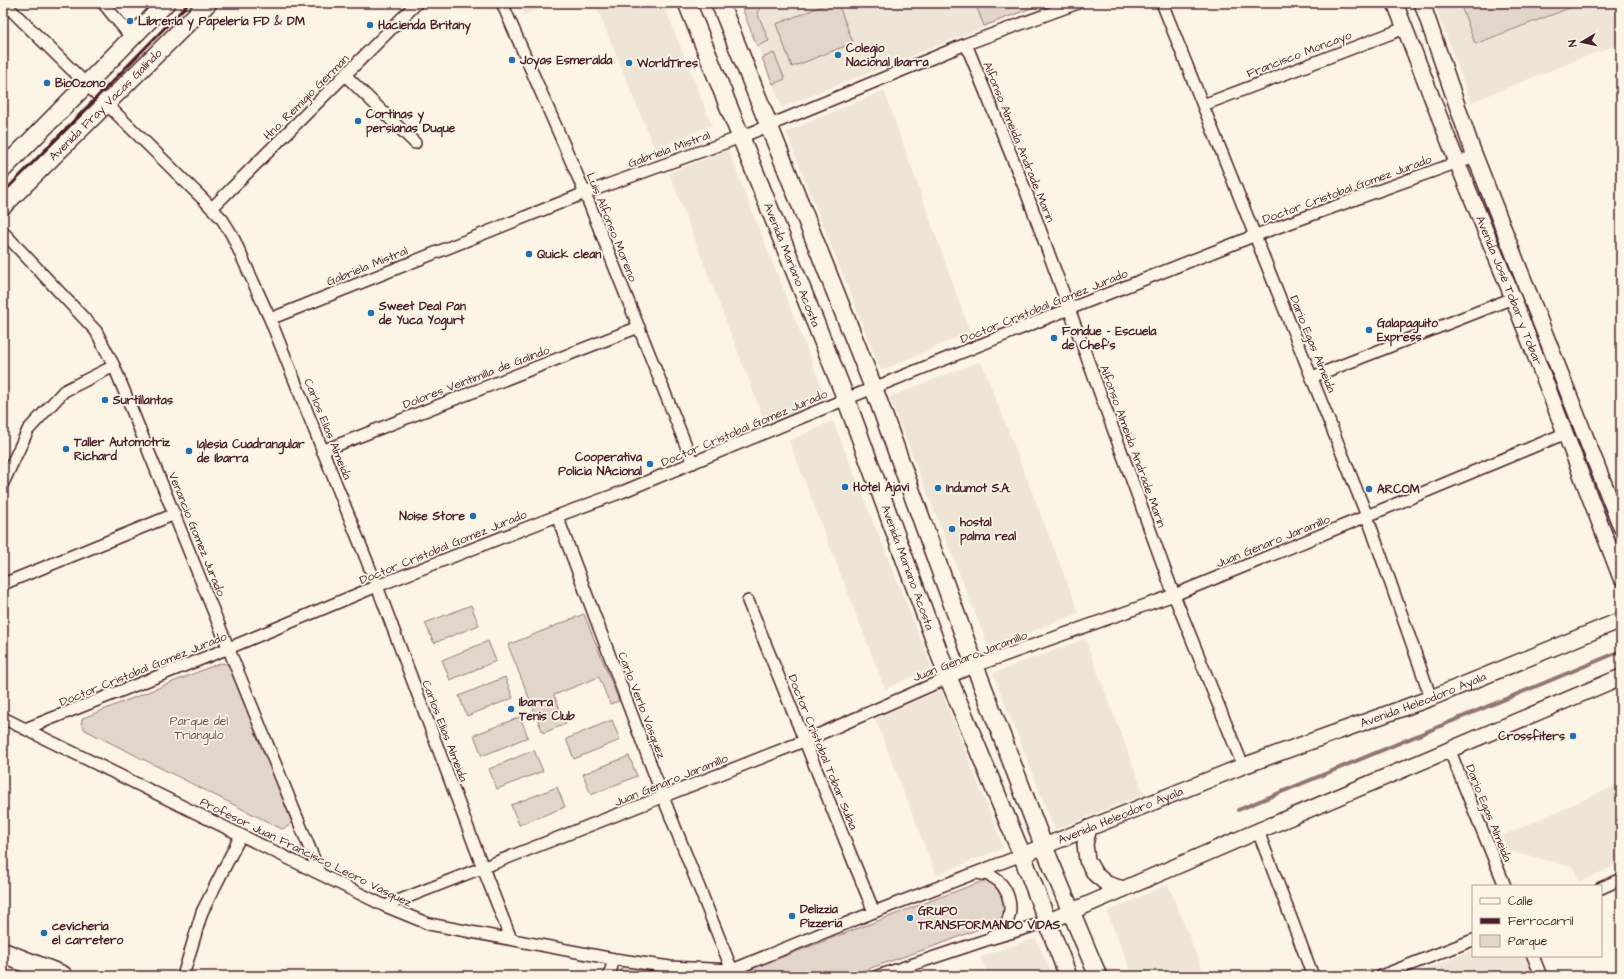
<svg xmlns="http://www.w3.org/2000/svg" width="1624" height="979" viewBox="0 0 1624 979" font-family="'Architects Daughter',sans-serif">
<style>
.built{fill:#eee5d7}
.green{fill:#e2d5ca;stroke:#967a7a}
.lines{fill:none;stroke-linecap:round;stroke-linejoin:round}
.stream{stroke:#917474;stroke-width:4}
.street-casing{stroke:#4a1f2b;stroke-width:14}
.secondary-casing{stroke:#4a1f2b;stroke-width:18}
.primary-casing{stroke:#4a1f2b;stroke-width:20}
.highway-casing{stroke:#4a1f2b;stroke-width:23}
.street{stroke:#fcf5e5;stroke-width:11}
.secondary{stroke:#fcf5e5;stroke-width:15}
.primary{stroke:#fcf5e5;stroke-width:17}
.highway{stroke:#fcf5e5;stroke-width:20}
.rail{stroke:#4a1f2b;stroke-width:3}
.poi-dot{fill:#1f6fb2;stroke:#fcf5e5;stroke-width:1.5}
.labels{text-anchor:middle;stroke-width:3.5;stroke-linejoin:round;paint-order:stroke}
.poi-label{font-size:12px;font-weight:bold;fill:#4a1f2b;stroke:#fcf5e5;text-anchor:start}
.street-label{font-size:12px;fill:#4a1f2b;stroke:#fcf5e5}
.park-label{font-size:12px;fill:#704c53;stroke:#fcf5e5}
</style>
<rect width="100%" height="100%" fill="#fcf5e5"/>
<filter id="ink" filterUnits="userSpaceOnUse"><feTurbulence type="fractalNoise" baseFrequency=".025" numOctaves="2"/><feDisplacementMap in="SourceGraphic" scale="8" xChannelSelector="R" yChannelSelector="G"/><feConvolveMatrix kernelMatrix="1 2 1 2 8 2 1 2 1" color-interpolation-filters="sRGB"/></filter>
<g filter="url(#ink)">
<path class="built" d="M520,3h34l-30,12z
M595,3h68l49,122 -57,25z
M740,3h305l-263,104z
M1434,3h26l15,41 108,-41h38v40l-150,59z
M884,90l86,242 -89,39 -95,-239z
M728,150l99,250 -61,25 -97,-252z
M981,361l98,252 -90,35 -100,-251z
M833,421l99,247 -47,21 -96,-248z
M1085,639l59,155 -89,36 -62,-157z
M941,690l63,158 -68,27 -61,-157z
M1621,783v80l-42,19 -6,-15 -65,-16 -6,-15z
M1168,884l37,92h-72l-26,-64z
M1036,938l17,38h-64l-9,-19z
M1473,950v6h53l8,20h-124z"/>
<path class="green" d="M740,3h17l3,7 -3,2 12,29 -12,5z
M830,3h8l15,40 -61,24 -16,-43z
M1013,3h32l-61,23 -8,-21 18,2z
M1460,3h123l-108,41z
M774,53l11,26 -12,5 -11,-26z
M471,605l8,20 -45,18 -9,-20z
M584,614l35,87 -9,3 -11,-27 -45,18 12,29 -23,9 -35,-88z
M488,641l8,20 -46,19 -8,-20z
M220,663l7,1 5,4 60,153 -3,5 -7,3 -197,-99 -4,-7 2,-5z
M505,677l8,21 -46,18 -8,-20z
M520,717l8,20 -46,19 -8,-21z
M612,720l8,20 -46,19 -8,-20z
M534,750l9,21 -46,18 -8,-20z
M629,756l8,20 -46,19 -8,-21z
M557,787l8,20 -46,18 -8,-20z
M983,881l8,1 15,13 -1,19 -9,8 -50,20 -98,34h-116z
M622,965l103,11h-105z"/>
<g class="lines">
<path class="stream" d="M1238,810l383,-159"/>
<g class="street-casing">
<path id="street" d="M4,3l199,196 19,20 10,16 38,84 107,267 106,282 28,71
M103,3l28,34
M502,3l83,190 108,270
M1162,3l205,513 64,182
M966,44l61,150 147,401 69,171
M346,76l69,67
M1203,105l202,-77
M212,208l205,-205
M3,232l93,99 18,35 206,508
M270,319l315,-126 156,-56 225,-93 112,-41
M1312,377l201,-79
M322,451l317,-124
M3,483l25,-53 36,-39 50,-25
M557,516l106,281 69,173
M3,584l172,-70
M748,601l126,311
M3,718l382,188 44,18 185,35 56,8 62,3 142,-58 148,-57
M25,729l204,-81 148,-62 180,-70 65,-24 224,-93 223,-90 187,-74 219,-79
M1449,749l56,137
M1258,831l55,145
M976,873c4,1 11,1 15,3 20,10 26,40 9,56 -2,2 -6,3 -8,4
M1601,888l20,-9
M385,906l419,-165 171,-75 199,-71 193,-79 199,-83
M1533,956l8,20
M183,976l19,-64 39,-77
M609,976l5,-17
M878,976l108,-36 61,-18
M1381,976l92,-36"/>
</g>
<g class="secondary-casing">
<g id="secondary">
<path id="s1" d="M1395,3l62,159 56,136 108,280"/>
<path d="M1422,3l49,143 150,381"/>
<path d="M1089,828l-4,16 2,16 8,14 12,10 16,5"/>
<path id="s2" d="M1022,855l221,-89 188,-68 190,-78"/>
<path d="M1047,922l211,-91 363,-154"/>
</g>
</g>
<g class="primary-casing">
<g id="primary">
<path id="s3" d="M687,3l159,396 102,278 74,178 46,121"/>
<path d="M720,3l154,386 101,277 69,181 54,129"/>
<path d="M3,169l163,-166"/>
<path id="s4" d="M3,206l205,-203"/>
</g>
</g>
<g class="highway-casing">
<path id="highway" d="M3,953l59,23"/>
</g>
<use href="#street" class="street"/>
<use href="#secondary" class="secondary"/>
<use href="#primary" class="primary"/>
<use href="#highway" class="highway"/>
<path class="rail" d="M3,193l186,-190"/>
</g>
</g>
<g class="poi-dot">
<circle cx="130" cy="21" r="4"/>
<circle cx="370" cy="25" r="4"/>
<circle cx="838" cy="55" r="4"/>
<circle cx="512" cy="60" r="4"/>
<circle cx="629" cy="63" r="4"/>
<circle cx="47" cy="83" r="4"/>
<circle cx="358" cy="121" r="4"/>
<circle cx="529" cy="254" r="4"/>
<circle cx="371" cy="313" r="4"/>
<circle cx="1369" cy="330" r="4"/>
<circle cx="1054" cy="338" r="4"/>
<circle cx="105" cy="400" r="4"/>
<circle cx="66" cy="449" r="4"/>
<circle cx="189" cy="451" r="4"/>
<circle cx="650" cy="464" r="4"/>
<circle cx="845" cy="487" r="4"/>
<circle cx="938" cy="488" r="4"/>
<circle cx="1369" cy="489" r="4"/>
<circle cx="473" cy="516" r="4"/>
<circle cx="952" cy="529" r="4"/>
<circle cx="511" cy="709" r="4"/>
<circle cx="1573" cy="736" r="4"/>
<circle cx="792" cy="916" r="4"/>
<circle cx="910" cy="918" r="4"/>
<circle cx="44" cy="933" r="4"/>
</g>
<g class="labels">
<g class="poi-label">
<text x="138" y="25">Librería y Papelería FD &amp; DM</text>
<text x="378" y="29">Hacienda Britany</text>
<text x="846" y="52">Colegio<tspan x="846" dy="14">Nacional Ibarra</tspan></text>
<text x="520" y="64">Joyas Esmeralda</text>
<text x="637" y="67">WorldTires</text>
<text x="55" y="87">BioOzono</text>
<text x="366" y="118">Cortinas y<tspan x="366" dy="14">persianas Duque</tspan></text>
<text x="537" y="258">Quick clean</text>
<text x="379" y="310">Sweet Deal Pan<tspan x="379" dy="14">de Yuca Yogurt</tspan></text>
<text x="1377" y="327">Galapaguito<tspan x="1377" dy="14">Express</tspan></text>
<text x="1062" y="335">Fondue - Escuela<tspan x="1062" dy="14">de Chef's</tspan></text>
<text x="113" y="404">Surtillantas</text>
<text x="74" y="446">Taller Automotriz<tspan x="74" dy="14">Richard</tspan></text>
<text x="197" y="448">Iglesia Cuadrangular<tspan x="197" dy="14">de Ibarra</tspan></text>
<text x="642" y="461" text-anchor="end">Cooperativa<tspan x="642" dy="14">Policia NAcional</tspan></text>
<text x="853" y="491">Hotel Ajavi</text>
<text x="946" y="492">Indumot S.A.</text>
<text x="1377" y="493">ARCOM</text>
<text x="465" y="520" text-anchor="end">Noise Store</text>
<text x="960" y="526">hostal<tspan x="960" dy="14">palma real</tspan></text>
<text x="519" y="706">Ibarra<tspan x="519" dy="14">Tenis Club</tspan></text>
<text x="1565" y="740" text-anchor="end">Crossfiters</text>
<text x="800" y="913">Delizzia<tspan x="800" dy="14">Pizzeria</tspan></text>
<text x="918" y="915">GRUPO<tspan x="918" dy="14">TRANSFORMANDO VIDAS</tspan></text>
<text x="52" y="930">cevicheria<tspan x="52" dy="14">el carretero</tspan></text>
</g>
<g class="street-label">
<text transform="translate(1299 54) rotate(-21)" y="4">Francisco Moncayo</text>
<text transform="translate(306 97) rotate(-45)" y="4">Hno. Remigio German</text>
<text dy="4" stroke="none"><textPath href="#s4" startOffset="144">Avenida Fray Vacas Galindo</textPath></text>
<text transform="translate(1019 142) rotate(68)" y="4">Alfonso Almeida Andrade Marin</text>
<text transform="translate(669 149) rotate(-20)" y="4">Gabriela Mistral</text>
<text transform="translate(1347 189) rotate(-20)" y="4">Doctor Cristobal Gomez Jurado</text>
<text transform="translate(612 227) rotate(68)" y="4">Luis Alfonso Moreno</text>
<text dy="4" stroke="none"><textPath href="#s3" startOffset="282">Avenida Mariano Acosta</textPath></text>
<text transform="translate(367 266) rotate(-22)" y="4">Gabriela Mistral</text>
<text dy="4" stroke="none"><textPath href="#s1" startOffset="309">Avenida José Tobar y Tobar</textPath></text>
<text transform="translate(1044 306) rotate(-22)" y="4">Doctor Cristobal Gomez Jurado</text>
<text transform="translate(1313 344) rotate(68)" y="4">Dario Egas Almeida</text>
<text transform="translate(476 377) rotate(-21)" y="4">Dolores Veintimilla de Galindo</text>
<text transform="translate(744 428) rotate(-23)" y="4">Doctor Cristobal Gomez Jurado</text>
<text transform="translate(328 429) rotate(68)" y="4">Carlos Elias Almeida</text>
<text transform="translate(1133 446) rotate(70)" y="4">Alfonso Almeida Andrade Marin</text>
<text transform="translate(197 534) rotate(68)" y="4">Venancio Gomez Jurado</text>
<text transform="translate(1273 541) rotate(-22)" y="4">Juan Genaro Jaramillo</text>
<text transform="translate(443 547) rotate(-22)" y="4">Doctor Cristobal Gomez Jurado</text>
<text dy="4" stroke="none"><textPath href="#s3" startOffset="606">Avenida Mariano Acosta</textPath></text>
<text transform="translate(970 656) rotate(-21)" y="4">Juan Genaro Jaramillo</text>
<text transform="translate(143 669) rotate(-22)" y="4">Doctor Cristobal Gomez Jurado</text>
<text dy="4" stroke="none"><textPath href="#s2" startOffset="430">Avenida Heleodoro Ayala</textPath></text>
<text transform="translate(642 705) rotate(69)" y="4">Carlo Verlo Vasquez</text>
<text transform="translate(445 731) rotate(69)" y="4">Carlos Elias Almeida</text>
<text transform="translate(823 752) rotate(68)" y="4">Doctor Cristobal Tobar Subia</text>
<text transform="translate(671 780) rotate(-22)" y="4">Juan Genaro Jaramillo</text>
<text transform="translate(1489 813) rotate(68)" y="4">Dario Egas Almeida</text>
<text dy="4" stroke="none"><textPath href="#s2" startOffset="106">Avenida Heleodoro Ayala</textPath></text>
<text transform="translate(306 852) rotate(26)" y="4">Profesor Juan Francisco Leoro Vasquez</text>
</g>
<g class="park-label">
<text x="199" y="725">Parque del<tspan x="199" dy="14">Triangulo</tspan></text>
</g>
</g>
<rect width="1624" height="979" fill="none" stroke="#fcf5e5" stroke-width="16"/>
<rect x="8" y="8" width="1608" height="963" fill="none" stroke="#4a1f2b" stroke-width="1.5" filter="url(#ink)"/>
<rect x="1472" y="885" width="130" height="72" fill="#fcf5e5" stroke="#b59f9b"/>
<rect x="1480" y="898" width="20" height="6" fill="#fcf5e5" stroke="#b59f9b"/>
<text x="1508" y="905" font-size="12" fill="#4a1f2b">Calle</text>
<rect x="1480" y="918" width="20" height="6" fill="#4a1f2b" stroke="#b59f9b"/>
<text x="1508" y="925" font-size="12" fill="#4a1f2b">Ferrocarril</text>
<rect x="1480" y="935" width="20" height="12" fill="#e2d5ca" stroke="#b59f9b"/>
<text x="1508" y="945" font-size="12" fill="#4a1f2b">Parque</text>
<g transform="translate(1582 42) rotate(261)" stroke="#fcf5e5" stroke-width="3" paint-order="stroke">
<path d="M0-3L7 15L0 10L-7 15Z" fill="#4a1f2b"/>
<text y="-6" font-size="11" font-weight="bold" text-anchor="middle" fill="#4a1f2b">N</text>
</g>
</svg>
